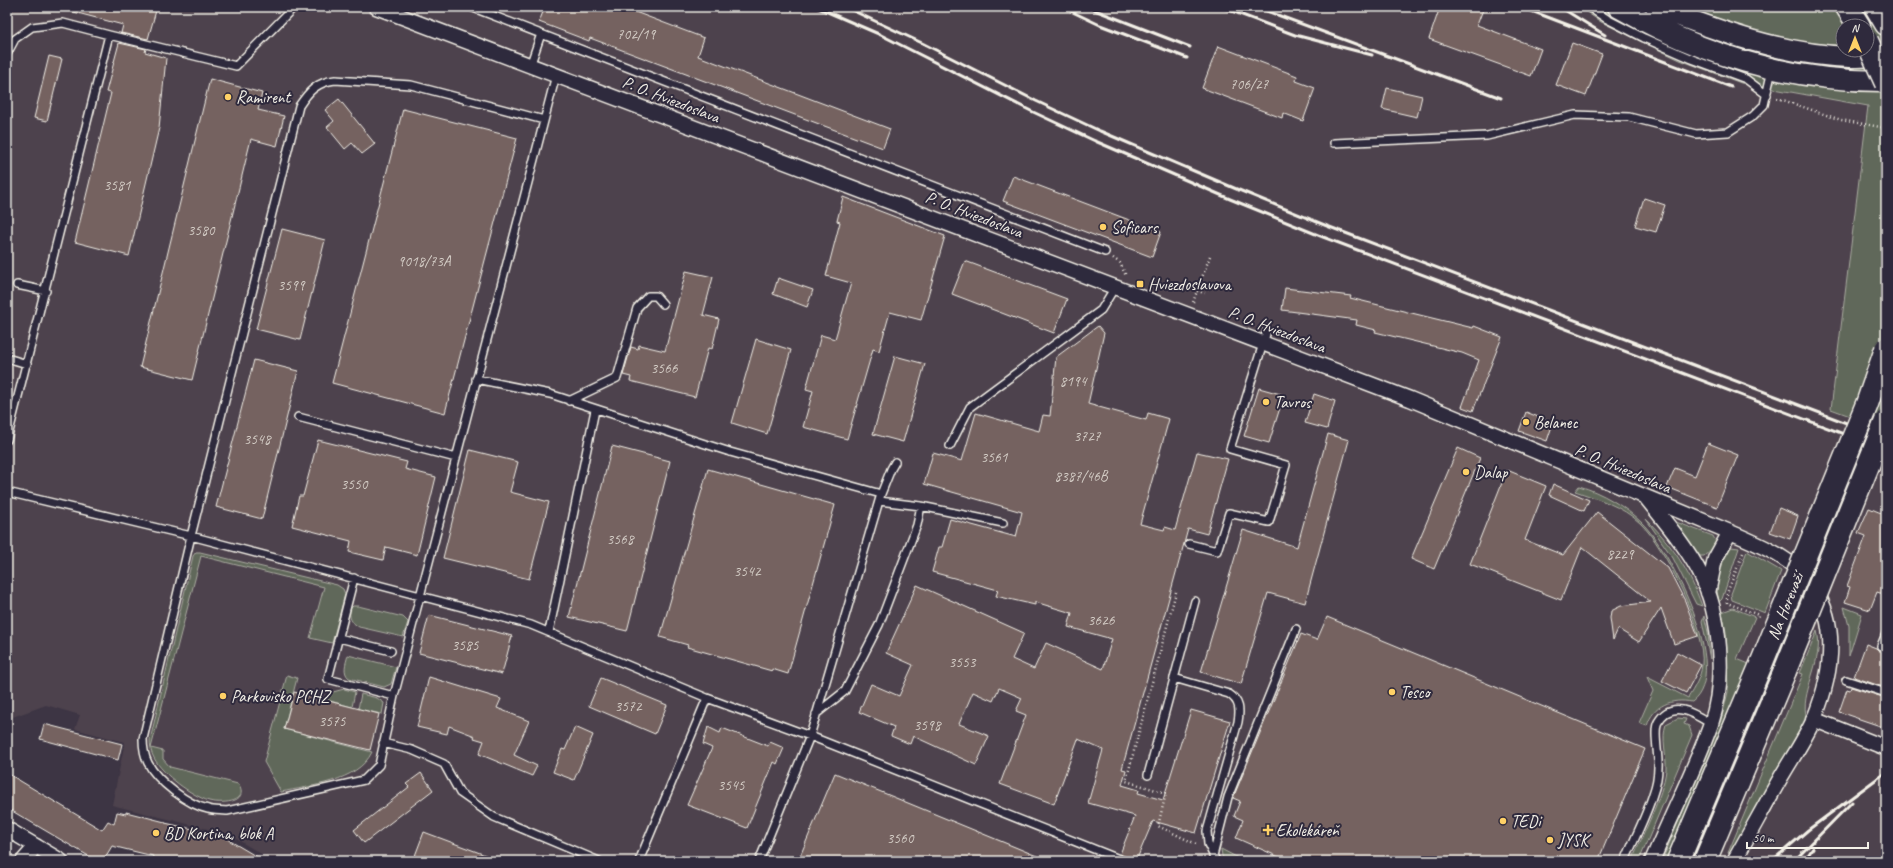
<svg xmlns="http://www.w3.org/2000/svg" width="1893" height="868" viewBox="0 0 1893 868" font-family="Caveat,sans-serif">
<style>
.built{fill:#4e424d}
.green{fill:#60675a;stroke:#aaaca1;fill-rule:evenodd}
.building{fill:#746261;stroke:#f4f1e8}
.lines{fill:none;stroke-linecap:round;stroke-linejoin:round}
.service-casing{stroke:#f4f1e8;stroke-width:10}
.minor-casing{stroke:#f4f1e8;stroke-width:17}
.secondary-casing{stroke:#f4f1e8;stroke-width:23}
.primary-casing{stroke:#f4f1e8;stroke-width:25}
.path{stroke:#f4f1e8;stroke-width:2.5;stroke-dasharray:1 3;stroke-linecap:butt}
.service{stroke:#2f2a3d;stroke-width:7}
.minor{stroke:#2f2a3d;stroke-width:14}
.secondary{stroke:#2f2a3d;stroke-width:20}
.primary{stroke:#2f2a3d;stroke-width:22}
.rail{stroke:#f4f1e8;stroke-width:3}
.primary-bridge-casing{stroke:#f4f1e8;stroke-width:25;stroke-linecap:butt}
.primary-bridge{stroke:#2f2a3d;stroke-width:22}
.poi-dot{fill:#ffd166;stroke:#2f2a3d;stroke-width:1.5}
.labels{text-anchor:middle;stroke-width:4;stroke-linejoin:round;paint-order:stroke}
.number-label{font-size:15px;fill:#d4cdc6}
.poi-label{font-size:17px;fill:#f4f1e8;stroke:#2f2a3d;text-anchor:start}
.street-label{font-size:17px;fill:#f4f1e8;stroke:#2f2a3d}
</style>
<rect width="100%" height="100%" fill="#3d3544"/>
<filter id="ink" filterUnits="userSpaceOnUse"><feTurbulence type="fractalNoise" baseFrequency=".025" numOctaves="2"/><feDisplacementMap in="SourceGraphic" scale="8" xChannelSelector="R" yChannelSelector="G"/><feConvolveMatrix kernelMatrix="1 2 1 2 8 2 1 2 1" color-interpolation-filters="sRGB"/></filter>
<g filter="url(#ink)">
<path class="built" d="M7,7h1572l22,16 79,37 61,23 127,23 -37,303 55,20v432h-1613l-45,-27 -116,-29 13,-63 -50,-13 5,-14 -34,-10 -39,14z"/>
<path class="green" d="M1579,7h307v422l-55,-20 37,-303 -127,-23 -61,-23 -79,-38zM1843,26h24v24h-24z
M1579,486c22,6 47,21 63,37 28,27 91,148 50,179 -20,-4 -39,3 -45,24l-8,-3 14,-32 -6,-14 41,21c6,-10 13,-21 14,-33 4,-34 -37,-119 -62,-142 -18,-17 -42,-24 -65,-32z
M1646,519c27,27 43,51 56,87l-6,-2 -23,-46z
M1676,522l37,14 3,6 -5,8 -7,6h-5z
M1731,547l8,1 -17,51 -3,3c-5,-20 1,-38 12,-55z
M1747,551l34,20 -16,42 -33,-13 -1,-6z
M196,552h4l137,33 6,4 2,5 -13,49 -22,-5 14,-51 -123,-31 -50,192 12,3v8l7,8 68,17c13,19 -17,20 -29,17 -18,-6 -46,-26 -55,-43 -3,-5 -4,-12 -4,-18l43,-184z
M353,606h5l45,11 5,5 -5,15 -44,-10c-8,-5 -11,-9 -8,-19z
M1844,607l18,7 -13,42v-30z
M1733,608l22,9 -18,42 12,5 -61,149 -22,48h-4l59,-141 7,-28 -2,-60 -4,-20z
M1704,616l4,16 2,27 -8,-38z
M1817,631c8,29 -19,64 -10,87l-76,135h-3l75,-179 -3,-1z
M348,655l48,12 -5,17 -7,3 -35,-9c-7,-6 -3,-15 -1,-23z
M1770,666l5,2 -78,187 -3,6h-5z
M287,675l10,3 -13,51 88,23c-14,30 -63,34 -91,40l-17,-30z
M344,689l11,3 -3,15 -29,-8 10,-7z
M361,694l16,4 7,5 -2,11 -24,-5z
M1678,718l8,1 -2,5 5,2 3,9 -53,126h-7c10,-25 31,-65 34,-91 1,-15 -5,-31 0,-46z
M1221,849l23,12h-18l-4,-5z"/>
<path class="building" d="M71,7h86l-9,32 -27,-6 2,-8 -53,-14z
M545,7h77l82,31 -6,18 192,73 -7,19 -293,-110 -1,3 -50,-19z
M1440,7h44l-7,18 64,24 -10,27 -102,-37z
M119,43l27,6 -1,3 21,6 -7,70 -30,128 -54,-14 36,-149 -5,-1z
M1572,43l30,11 -16,42 -30,-11z
M1218,46l79,30 -1,5 19,7 -12,33 -20,-8 -1,5 -80,-30z
M49,56l13,3 -15,62 -13,-3z
M210,79l52,14 -4,17 26,6 -7,30 -26,-7 -59,241 -52,-13z
M1387,88l35,8 -5,21 -35,-8z
M339,99l36,45 -13,10 -10,-11 -7,6 -18,-22 7,-6 -9,-11z
M403,109l114,29 -72,275 -113,-30z
M1013,176l148,56 -9,25 -149,-56z
M843,197l102,39 -24,84 -31,-8 -11,39 -6,-2 -26,90 -44,-12 10,-36 -7,-2 15,-54 14,4 16,-56 -25,-7 14,-54 -3,-1z
M1644,198l21,7 -9,27 -21,-6z
M282,229l43,11 -25,100 -44,-11z
M965,261l102,38 -13,34 -102,-39z
M686,271l27,6 -10,38 16,4 -7,30 -4,-1 -13,49 -65,-16 1,-4 -8,-2 8,-28 7,2 1,-4 26,6z
M778,278l35,12 -6,17 -34,-13z
M1285,288l66,8 -1,2 123,30 1,-2 28,11 -29,74 -11,-4 17,-47 -17,-7 -87,-21 1,-2 -20,-5 1,-5 -75,-10z
M1098,326l6,7 -16,71 58,16 2,-7 21,6 -29,105 24,6 1,-3 10,3 22,-78 31,7 -21,75 -19,-5 -66,240 4,1 -4,15 17,5 -1,3 25,7 28,-90 39,11 -34,112 -43,-12 -17,40h-7l-1,-3 -8,-4 15,-38 -47,-13 15,-53 -25,-11 -24,65 -54,-20 26,-69 -10,-4 6,-13 -23,-10 -6,13 -20,-9 -14,32 30,12 -13,29 -63,-29 -3,8 -19,-8 3,-9 -35,-15 12,-28 28,12 14,-31 -27,-12 31,-68 107,48 -12,26 22,10 12,-26 57,26 9,-30 -44,-12 4,-14 -37,-11v3l-39,-9 2,-6 -66,-18 7,-25h3l8,-28 66,18 6,-25 -98,-28 9,-31 29,8 14,-48 63,18 4,-16 7,1 6,-59z
M756,339l35,11 -24,84 -35,-11z
M895,356l30,8 -22,78 -30,-8z
M254,360l44,11 -36,148 -46,-12z
M1259,388l25,7 -15,48 -25,-7z
M1314,394l21,7 -8,28 -22,-6z
M1526,412l27,11 -6,18 -28,-10z
M1328,434l21,6 -44,163 -37,-10 -27,91 -40,-12 42,-142 54,17z
M318,440l89,22 -2,7 31,8 -19,78 -31,-8 -3,13 -34,-8 2,-11 -59,-15 7,-30h4z
M1708,443l30,12 -21,52 -50,-20 8,-19 20,8z
M612,446l58,15 -43,170 -58,-14z
M1458,448l22,10 -46,111 -23,-10z
M470,450l48,12 -8,30 39,10 -20,77 -86,-21z
M708,469l127,36 -47,169 -16,-5v2l-85,-24 1,-2 -28,-8z
M1507,470l39,16 -21,54 38,15 34,-43 71,56 17,33 13,35 -24,8 -13,-36 -22,34 -21,-13 -5,11 -3,-22 1,-7 10,-5 30,-4 -69,-55 -21,53 -91,-36z
M1553,484l36,16 -5,11 -35,-16z
M1779,508l19,8 -8,23 -20,-7z
M1869,508l17,7v80l-9,-3 -7,18 -25,-8 5,-15 -3,-1 19,-50 -8,-3z
M429,615l83,21 -10,38 -83,-21z
M1327,617l318,132 -47,112h-310l-52,-23 7,-18 -9,-4 6,-15 -7,-3 68,-164 16,6z
M1866,644l10,4 3,3h7v37l-32,-11z
M1677,652l24,13 -15,28 -24,-12z
M429,677l72,22 -4,9 32,13 -15,34 23,11 -5,10 -53,-22 5,-13 -10,-3 1,-2 -26,-10 -2,8 -30,-7z
M601,678l66,27 -12,29 -66,-28z
M1851,687l35,11v30l-47,-16 8,-23 3,1z
M294,692l85,22 -9,36 -86,-21z
M44,724l78,20 -4,16 -78,-21z
M575,727l18,8 -19,45 -21,-8 9,-23 3,1z
M708,727l12,6 2,-5 46,18 2,-4 14,6 -7,16 -3,-2 -27,66 -60,-23 25,-57 -9,-4z
M7,773l95,57 6,-9 6,3 3,-12 9,2v-2l39,10v1l55,12 44,26h-112l1,-5 -41,-10 -9,15h-6l-90,-53z
M421,773l12,17 -69,53 -10,-13 55,-43 -3,-3z
M835,773l214,88h-251z
M424,832l72,27 -1,2h-82z"/>
<g class="lines">
<g class="service-casing">
<path id="service" d="M471,7l634,245
M1589,7l18,12 37,19 48,21 54,20 21,16
M7,54l8,-15 17,-12 31,-4 46,12
M530,66l11,-32
M544,120l-133,-35 -76,-5c-18,2 -26,11 -36,26l-108,430 -48,203c0,8 1,16 5,24 9,18 40,42 60,46 6,2 13,1 19,2l137,-31 15,-15 15,-69 162,-621
M1334,143l153,-7 88,-21 54,2 67,17 32,-2 25,-16 11,-11 8,-35
M17,285l29,6
M7,358l20,6
M476,379l74,15 180,58 151,42 -71,242 -51,125
M569,401l48,-23 20,-70 11,-12h8l7,8
M298,417l158,41
M7,440l102,-405 127,31 58,-59
M950,446l20,-39 131,-97 14,-23
M7,492l184,44 340,89 176,73 103,38 314,125
M881,494l10,-25 4,-7
M879,501l42,5 82,17
M1189,544l28,7 12,-38 40,9 17,-57 -56,-16 37,-118
M354,578l-26,101 66,17
M549,632l46,-222
M339,638l52,13
M1881,646l5,-12
M1174,678l55,16c11,7 11,16 9,28l-31,109 1,13 8,17
M1846,680l40,13
M816,714l29,-23 34,-66 38,-100 4,-19
M383,743l29,7 32,14 16,29 34,24 105,44
M1148,775l47,-174
M1213,856l15,-59 68,-168
M639,861l68,-163
M1625,861c9,-22 21,-44 28,-67 3,-8 5,-19 5,-27 1,-11 -5,-37 0,-45 14,-24 37,-8 53,2"/>
</g>
<g class="minor-casing">
<path id="minor" d="M376,7l1034,392 320,133c31,13 65,27 84,56 26,40 17,89 0,131 -9,20 -22,39 -33,58 -16,28 -31,56 -47,84
M1647,499c19,24 39,47 53,74 21,42 26,107 11,151 -17,47 -40,92 -59,137
M1708,593l7,-34 15,-27
M1813,719l73,29
M7,829l54,32
M23,861l13,-15"/>
</g>
<g class="secondary-casing">
<path id="secondary" d="M1618,7c82,47 173,75 268,74
M1656,7c62,24 127,48 194,50 12,0 24,-1 36,-1"/>
</g>
<g class="primary-casing">
<path id="primary" d="M1847,7l12,19
M1876,7l10,17
M1678,861l84,-199
M1705,861l80,-190"/>
</g>
<path class="path" d="M1777,98l64,22 45,8
M1113,258l7,5 6,13
M1197,291l8,2
M1193,302l17,-46
M1743,553l-16,40v10l32,12 -1,3
M1176,592l-50,189 40,12 -8,33 38,18"/>
<use href="#service" class="service"/>
<use href="#minor" class="minor"/>
<use href="#secondary" class="secondary"/>
<use href="#primary" class="primary"/>
<path class="rail" d="M816,7l65,28 150,76 64,30 135,58 93,38 563,213
M845,7l77,36 114,58 64,30 134,57 93,38 559,212
M1062,7l38,18 87,33
M1087,7l103,40
M1221,7l74,28 77,20
M1256,7l245,91
M1521,7l210,80
M1560,7l45,28
M1772,861l36,-31 78,-58
M1794,861l58,-59
M1804,861l9,-13"/>
<g class="primary-bridge-casing">
<path id="primary-bridge" d="M1867,41l19,42
M1762,662l105,-258 19,-55
M1785,671l101,-250"/>
</g>
<use href="#primary-bridge" class="primary-bridge"/>
</g>
</g>
<g class="poi-dot">
<circle cx="228" cy="97" r="4"/>
<circle cx="1103" cy="227" r="4"/>
<rect x="1136" y="280" width="8" height="8" rx="2"/>
<circle cx="1266" cy="402" r="4"/>
<circle cx="1526" cy="422" r="4"/>
<circle cx="1466" cy="472" r="4"/>
<circle cx="1392" cy="692" r="4"/>
<circle cx="223" cy="696" r="4"/>
<circle cx="1503" cy="821" r="4"/>
<path d="M1266 824h4v4h4v4h-4v4h-4v-4h-4v-4h4z"/>
<circle cx="156" cy="833" r="4"/>
<circle cx="1550" cy="840" r="4"/>
</g>
<g class="labels">
<g class="number-label">
<text x="636" y="39">702/19</text>
<text x="1249" y="89">706/27</text>
<text x="117" y="190">3581</text>
<text x="201" y="235">3580</text>
<text x="424" y="266">9018/73A</text>
<text x="291" y="290">3599</text>
<text x="664" y="373">3566</text>
<text x="1073" y="386">8194</text>
<text x="1087" y="441">3727</text>
<text x="257" y="444">3548</text>
<text x="994" y="462">3561</text>
<text x="1081" y="481">8387/46B</text>
<text x="354" y="489">3550</text>
<text x="620" y="544">3568</text>
<text x="1620" y="559">8229</text>
<text x="747" y="576">3542</text>
<text x="1101" y="625">3626</text>
<text x="465" y="650">3585</text>
<text x="962" y="667">3553</text>
<text x="628" y="711">3572</text>
<text x="332" y="726">3575</text>
<text x="927" y="730">3598</text>
<text x="731" y="790">3545</text>
<text x="900" y="843">3560</text>
</g>
<g class="poi-label">
<text x="236" y="103">Ramirent</text>
<text x="1111" y="233">Soficars</text>
<text x="1148" y="290">Hviezdoslavova</text>
<text x="1274" y="408">Tavros</text>
<text x="1534" y="428">Belanec</text>
<text x="1474" y="478">Dalap</text>
<text x="1400" y="698">Tesco</text>
<text x="231" y="702">Parkovisko PCHZ</text>
<text x="1511" y="827">TEDi</text>
<text x="1276" y="836">Ekolekáreň</text>
<text x="164" y="839">BD Kortina, blok A</text>
<text x="1558" y="846">JYSK</text>
</g>
<g class="street-label">
<text transform="translate(671 99) rotate(21)" y="6">P. O. Hviezdoslava</text>
<text transform="translate(974 214) rotate(21)" y="6">P. O. Hviezdoslava</text>
<text transform="translate(1277 329) rotate(21)" y="6">P. O. Hviezdoslava</text>
<text transform="translate(1623 468) rotate(23)" y="6">P. O. Hviezdoslava</text>
<text transform="translate(1785 606) rotate(-68)" y="6">Na Horevaží</text>
</g>
</g>
<rect width="1893" height="868" fill="none" stroke="#2f2a3d" stroke-width="24"/>
<rect x="12" y="12" width="1869" height="844" fill="none" stroke="#f4f1e8" stroke-width="1.5" filter="url(#ink)"/>
<g transform="translate(1855 38)"><circle r="19" fill="#2f2a3d" stroke="#7e7a81"/>
<path d="M0-3L7 15L0 10L-7 15Z" fill="#ffd166"/>
<text y="-6" font-size="11" font-weight="bold" text-anchor="middle" fill="#f4f1e8">N</text>
</g>
<path d="M1747 842v6h121v-6" fill="none" stroke="#f4f1e8" stroke-width="2"/>
<text x="1753" y="842" font-size="12" fill="#f4f1e8" stroke="#2f2a3d" stroke-width="3" paint-order="stroke">50 m</text>
</svg>
